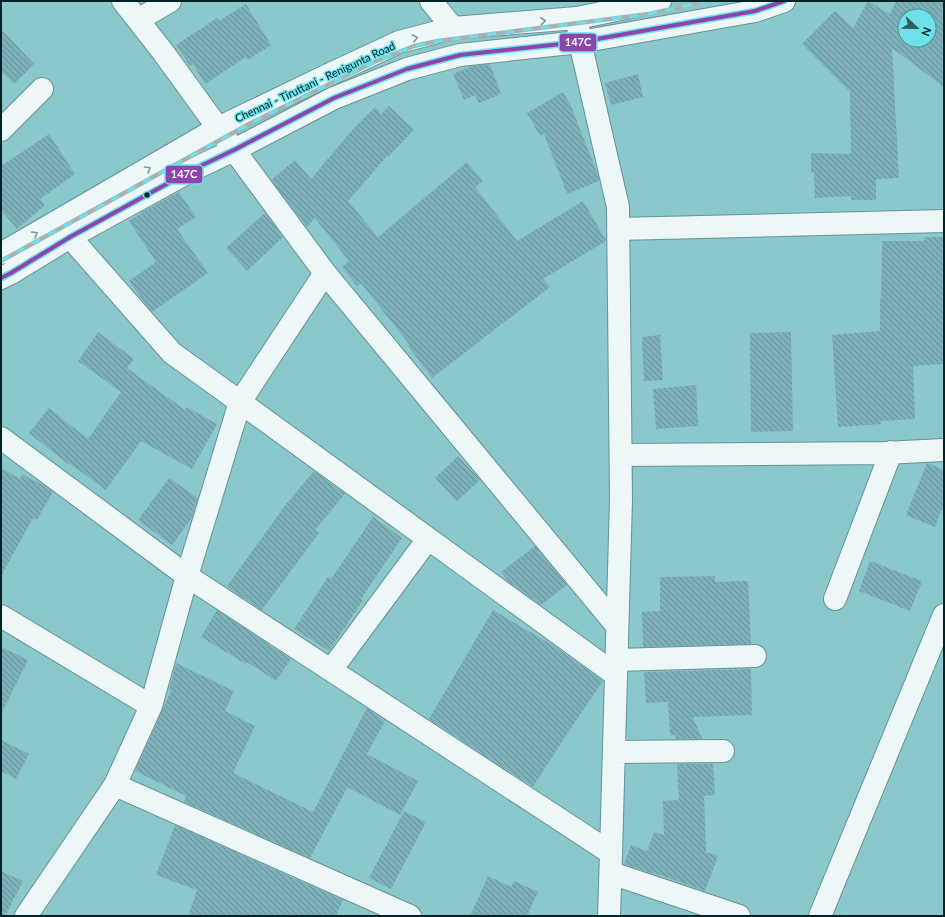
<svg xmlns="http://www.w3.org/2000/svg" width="945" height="917" viewBox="0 0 945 917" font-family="Lato,sans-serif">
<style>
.building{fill:url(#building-back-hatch);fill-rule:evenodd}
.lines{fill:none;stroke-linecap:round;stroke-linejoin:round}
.minor-casing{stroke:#669396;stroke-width:24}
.highway-casing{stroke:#669396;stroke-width:24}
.minor{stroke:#edf7f7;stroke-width:22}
.highway{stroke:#edf7f7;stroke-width:22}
.rail-casing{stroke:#a4b4b6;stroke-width:4.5}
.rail{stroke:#6ee1e8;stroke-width:3;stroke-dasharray:9;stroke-linecap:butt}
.bus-1-casing{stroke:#6ee1e8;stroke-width:7}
.bus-1{stroke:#8e44ad;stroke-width:4}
.oneway{stroke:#829899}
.bus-dot{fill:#002326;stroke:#6ee1e8;stroke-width:1.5}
.labels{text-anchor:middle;stroke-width:3;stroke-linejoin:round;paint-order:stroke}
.street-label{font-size:11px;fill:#002326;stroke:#6ee1e8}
.line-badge{stroke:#6ee1e8;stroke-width:1.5}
.badge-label{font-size:11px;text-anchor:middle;font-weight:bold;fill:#fff}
</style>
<defs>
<pattern id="building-back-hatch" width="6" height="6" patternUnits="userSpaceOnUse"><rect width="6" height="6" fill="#7db0b8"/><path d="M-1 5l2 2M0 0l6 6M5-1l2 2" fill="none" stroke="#648f95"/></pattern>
</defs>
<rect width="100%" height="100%" fill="#8ac8cc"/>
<path class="building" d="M868,1l22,13 6,-13h48v86l-52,-39 7,130 -23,1v21h-25v-4l-36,2 -1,-26h-3v-19l40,1 -1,-62 -48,-48 33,-33 18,17zM905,16h24v24h-24z
M246,4l25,41 -23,15 -2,-3 -41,27 -12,-20 -3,2 -14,-21 41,-27 2,3z
M1,29l33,35 -20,20 -13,-13z
M490,64l11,30 -22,9 -4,-8 -11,5 -11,-26 19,-8z
M638,74l5,23 -32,8 -6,-22z
M563,92l8,14 27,69 1,6 -32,13 -23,-60 -4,2 -13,-23z
M389,106l25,24 -26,27 -1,-1 -39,45 30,36 89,-75 16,19 -8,6 42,54 66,-40 23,39v1l-63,38 7,8 -118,91 -24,-32 1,-2 -48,-61 -4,3 -15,-19 7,-6 -34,-43 -8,9 -36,-47 24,-20 16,19 42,-50 22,-22 6,7z
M49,134l26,40 -35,25 5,6 -28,24 -16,-19v-44z
M179,192l17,25 -19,12 31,44 -56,39 -8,-10 -15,-21 27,-19 -27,-41 15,-10z
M265,213l18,24 -36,34 -21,-23z
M924,237h20v127l-31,2 2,53 -35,2 1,3 -43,3 -6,-92 48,-4v-32h1l1,-58h42z
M98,332l36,27 -7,9 58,42 2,-3 30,17 -25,45 -51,-28 -35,49 -37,-27 -1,1 -39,-31 20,-25 39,31 33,-47 -43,-31z
M791,332l2,99 -42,1 -1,-99z
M660,335l3,45 -19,1 -2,-44z
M696,385l2,41 -42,3 -3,-40z
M458,456l22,24 -23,21 -22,-23z
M927,463l17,7v34l-9,23 -29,-12z
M1,468l19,11 2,-5 23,12 8,6 -16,28 -4,-2 -32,58z
M314,471l31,23 -30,36 4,3 -57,77 -32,-21 -3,-3 57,-79z
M169,478l29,20 -6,20 -20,27 -30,-22 -4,-3z
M373,517l29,21 -41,61 2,1 -34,51 -35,-22 34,-52 3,2z
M535,546l32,39 -26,20 -32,-23 -8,-10z
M870,561l52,20 -12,30 -51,-20z
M715,576v6l33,-1 3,63 -108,3 -1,-35 18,-1v-34z
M217,610l74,49 -15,22 -29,-19 -1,2 -45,-27z
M493,610l64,38 46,33 -34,50 -36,56 -104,-68z
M1,647l27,13 -27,54z
M176,663l58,28 -9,20 30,15 -22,47 80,39 54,-104 18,13 -18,33 51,27 -18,34 -51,-27 -1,1 -1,-1 -37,70 -126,-56 2,-6 -51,-25 36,-80 -2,-1z
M751,669l1,46 -59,2 9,22h-26v-4l-6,1 -2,-34 -22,1 -2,-31z
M1,740l28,14 -13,25 -15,-8z
M677,764h36l2,31 -11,1 2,56 12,4 -13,35 -51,-18v1l-30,-10 7,-19 16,6 7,-19 10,3 -1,-34 16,-1z
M404,811l22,11 -35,67 -22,-11z
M175,825l168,75 -7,16h-148l9,-26 -41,-15z
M1,871l22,10 -18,35h-4z
M488,876l23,11 3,-6 24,11 -11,24h-57z"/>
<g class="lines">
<g class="minor-casing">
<path id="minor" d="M123,1l40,51 71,98 91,123 292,353
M431,1l22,27
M577,18l3,24 38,165 3,293 -10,353 -2,63
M138,20l32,-19
M1,130l41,-41
M618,229l326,-8
M70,237l102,116 68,49 376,273
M1,438l186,138 424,277
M621,455l263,-2 60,-3
M835,599l56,-147
M1,616l150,90
M616,660l139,-4
M331,670l97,-131
M614,752l109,-1
M115,785l295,131
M611,873l128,43
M26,916l89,-131 36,-79 36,-130 53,-174 85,-129
M820,916l124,-301"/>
</g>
<g class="highway-casing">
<path id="highway" d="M1,253l5,-2 212,-123 106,-51 75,-35 54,-14 124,-10 83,-17
M1,278l10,-5 59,-36 124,-68 40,-19 100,-52 73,-29 53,-14 120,-13 175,-31 29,-10"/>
</g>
<use href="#minor" class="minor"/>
<use href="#highway" class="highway"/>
<g class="rail-casing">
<path id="rail" d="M1,261l248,-137 125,-62 40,-16 24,-5 211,-27 59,-13"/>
</g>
<use href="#rail" class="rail"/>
<g class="bus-1-casing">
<path id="bus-1" d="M1,278l10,-5 59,-36 124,-68 40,-19 100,-52 73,-29 53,-14 120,-13 175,-31 29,-10"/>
</g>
<use href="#bus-1" class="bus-1"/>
</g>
<defs><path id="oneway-chevron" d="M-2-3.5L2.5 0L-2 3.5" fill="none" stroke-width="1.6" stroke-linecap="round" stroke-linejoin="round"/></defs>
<g class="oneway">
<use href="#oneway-chevron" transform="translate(543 21) rotate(-5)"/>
<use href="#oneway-chevron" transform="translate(415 38) rotate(-14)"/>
<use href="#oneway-chevron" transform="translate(148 169) rotate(-30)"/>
<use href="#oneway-chevron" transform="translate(35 234) rotate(-30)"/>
</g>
<circle class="bus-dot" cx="147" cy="195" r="3.5"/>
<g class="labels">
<g class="street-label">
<text transform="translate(315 82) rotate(-25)" y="4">Chennai - Tiruttani - Renigunta Road</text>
</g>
</g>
<g class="line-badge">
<rect x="559" y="33" width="38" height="19" rx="4" fill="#8e44ad"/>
<rect x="165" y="165" width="38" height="19" rx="4" fill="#8e44ad"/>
</g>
<g class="badge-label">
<text x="578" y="46">147C</text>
<text x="184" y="178">147C</text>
</g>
<rect width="945" height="917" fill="none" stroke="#002326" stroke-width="4"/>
<g transform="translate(917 28) rotate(112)"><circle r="19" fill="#6ee1e8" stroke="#42959a"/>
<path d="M0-3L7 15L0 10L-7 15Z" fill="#305d60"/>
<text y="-6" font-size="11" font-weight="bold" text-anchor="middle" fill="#002326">N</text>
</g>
</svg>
